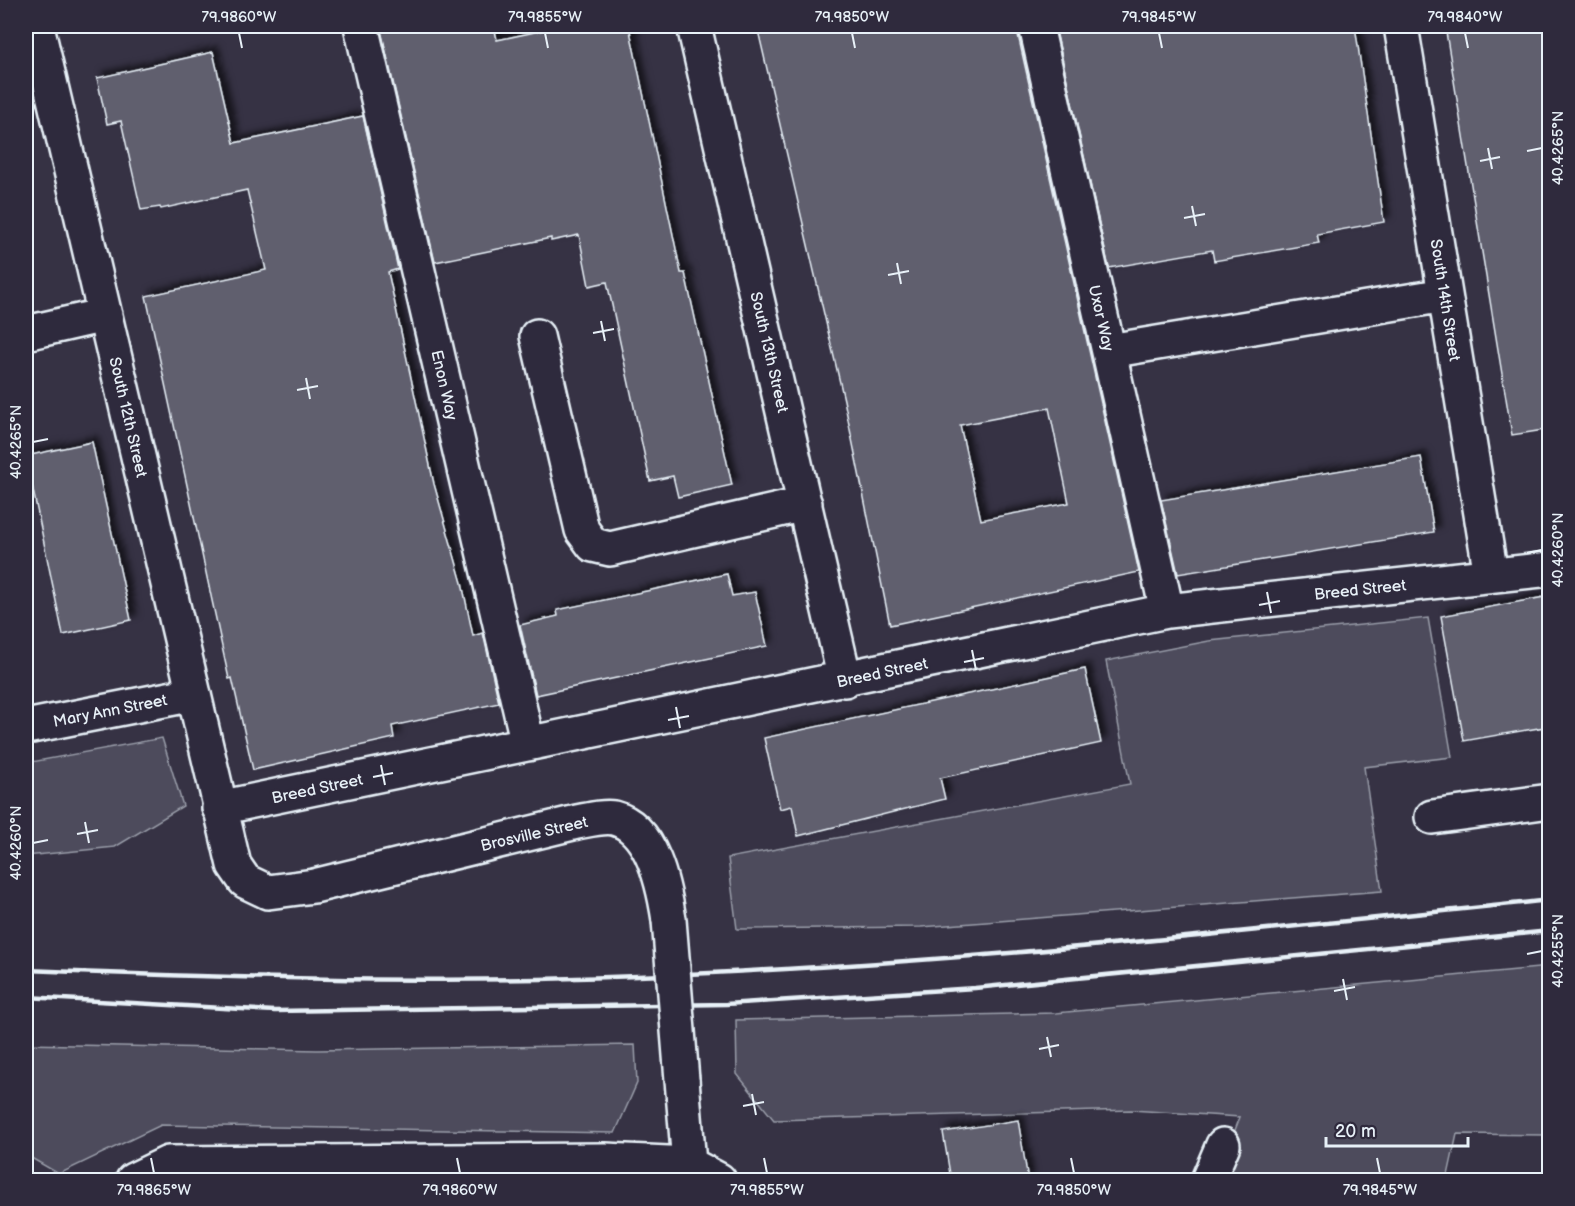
<svg xmlns="http://www.w3.org/2000/svg" width="1575" height="1206" viewBox="0 0 1575 1206" font-family="'Balsamiq Sans',sans-serif">
<style>
.green{fill:#4d4b5c;stroke:#9a9eaa;stroke-width:1.5}
.building{fill:#605e6e;stroke:#e8f1f8;stroke-width:1.5;fill-rule:evenodd;filter:url(#shadow)}
.lines{fill:none;stroke-linecap:round;stroke-linejoin:round}
.minor-casing{stroke:#e8f1f8;stroke-width:38}
.minor{stroke:#2f2a3d;stroke-width:33}
.rail{stroke:#e8f1f8;stroke-width:4.5}
.minor-bridge-casing{stroke:#e8f1f8;stroke-width:38;stroke-linecap:butt}
.minor-bridge{stroke:#2f2a3d;stroke-width:33}
.ticks{fill:none;stroke:#e8f1f8;stroke-width:2}
.labels{text-anchor:middle;stroke-width:5;stroke-linejoin:round;paint-order:stroke}
.street-label{font-size:16px;fill:#e8f1f8;stroke:#2f2a3d}
.neatline{fill:none;stroke:#e8f1f8;stroke-width:2}
.ticks-label{font-size:15px;text-anchor:middle;fill:#e8f1f8}
</style>
<defs>
<filter id="shadow"><feDropShadow dx="5.5" dy="-5.5" stdDeviation="3" flood-color="#0009"/></filter>
</defs>
<rect width="100%" height="100%" fill="#363244"/>
<filter id="ink" filterUnits="userSpaceOnUse"><feTurbulence type="fractalNoise" baseFrequency=".0167" numOctaves="2"/><feDisplacementMap in="SourceGraphic" scale="12" xChannelSelector="R" yChannelSelector="G"/><feConvolveMatrix kernelMatrix="1 2 1 2 8 2 1 2 1" color-interpolation-filters="sRGB"/></filter>
<g filter="url(#ink)">
<path class="green" d="M1428,618l24,139 -88,10 18,124 -461,36 -184,2 -9,-71 402,-74 -24,-123 103,-20z
M162,738l21,68 -68,41 -89,9v-93z
M1549,967v168l-92,-1 -10,46h-231l24,-63 -109,-7 -357,10 -37,-46 -1,-54 320,-7z
M26,1044l291,6 318,-5 2,38 -22,50 -454,-8 -102,49 -33,-19z"/>
<path class="building" d="M380,26h114l3,14 66,-14h66l52,247h4l47,212 -54,12 -5,-21 -23,5 -43,-199 -18,4 -10,-51 -28,6v-3l-116,24z
M757,26h259l123,546 -249,53 -46,-225zM1049,408l20,95 -88,17 -21,-95z
M1087,26h268l29,196 -67,12 2,9 -105,18 -2,-11 -103,18 -53,-237z
M1445,26h105v403l-38,6z
M213,52l21,91 129,-27 35,153 -10,3 46,212 28,99 11,53 10,-3 16,70 -107,23 2,12 -141,32 -21,-92 -3,1 -83,-383 120,-26 -19,-80 -86,19 -1,-2 -19,3 -20,-89 -14,3 -10,-46z
M92,442l39,178 -68,15 -37,-179z
M1421,457l13,75 -256,42 -17,-74z
M727,574l5,22 23,-4 12,54 -231,49 -16,-70 38,-9 -1,-6z
M1550,596v130l-86,15 -23,-125z
M1085,669l16,74 -161,35 5,21 -147,37 -6,-30 -12,3 -16,-71z
M1018,1120l10,60h-77l-8,-48z"/>
<g class="lines">
<g class="minor-casing">
<path id="minor" d="M37,26l197,839 11,16 23,11 46,-6 263,-64c11,-2 26,-6 37,-4 39,10 50,69 55,102
M361,26l167,718
M694,26l151,654
M1036,26l131,585
M1401,26l90,549
M26,333l79,-18
M537,336l45,194 11,15 17,4 195,-45
M1109,351l336,-56
M26,727l168,-33
M219,808l948,-197 383,-42
M1432,817l118,-16
M682,1080l7,84
M133,1180l35,-17 437,-3 84,4 30,16
M1208,1180l15,-35"/>
</g>
<use href="#minor" class="minor"/>
<path class="rail" d="M26,970c171,7 342,12 514,9 337,-7 674,-44 1010,-79
M26,997l249,14 451,-7 249,-16 575,-57"/>
<g class="minor-bridge-casing">
<path id="minor-bridge" d="M669,920l13,160"/>
</g>
<use href="#minor-bridge" class="minor-bridge"/>
</g>
</g>
<path class="ticks" d="M239,33l3,15M545,33l3,15M852,33l3,15M1159,33l3,15M1465,33l3,15M1488,148l4,21M1527,151l15,-3M1480,161l20,-4M1192,206l4,20M1184,218l21,-4M897,263l4,21M888,275l21,-4M601,321l4,20M593,333l21,-4M306,378l4,21M297,390l21,-4M33,442l15,-3M1527,553l15,-3M1267,592l4,21M1259,605l21,-4M972,650l4,20M964,662l20,-4M676,707l4,21M668,720l21,-4M381,765l4,20M373,777l20,-4M85,822l4,21M77,834l21,-4M33,843l15,-3M1527,954l15,-3M1343,979l4,21M1334,991l21,-4M1047,1037l4,20M1039,1049l20,-4M752,1094l4,21M743,1106l21,-4M151,1158l3,15M457,1158l3,15M764,1158l3,15M1071,1158l3,15M1377,1158l3,15"/>
<g class="labels">
<g class="street-label">
<text transform="translate(1446 300) rotate(81)" y="6">South 14th Street</text>
<text transform="translate(1102 318) rotate(77)" y="6">Uxor Way</text>
<text transform="translate(770 352) rotate(77)" y="6">South 13th Street</text>
<text transform="translate(445 385) rotate(77)" y="6">Enon Way</text>
<text transform="translate(129 417) rotate(77)" y="6">South 12th Street</text>
<text transform="translate(1360 589) rotate(-6)" y="6">Breed Street</text>
<text transform="translate(882 672) rotate(-12)" y="6">Breed Street</text>
<text transform="translate(110 710) rotate(-11)" y="6">Mary Ann Street</text>
<text transform="translate(317 788) rotate(-12)" y="6">Breed Street</text>
<text transform="translate(534 833) rotate(-13)" y="6">Brosville Street</text>
</g>
</g>
<rect width="1575" height="1206" fill="none" stroke="#2f2a3d" stroke-width="66"/>
<path d="M1326 1137v9h142v-9" fill="none" stroke="#e8f1f8" stroke-width="3"/>
<text x="1335" y="1137" font-size="18" fill="#e8f1f8" stroke="#2f2a3d" stroke-width="4.5" paint-order="stroke">20 m</text>
<rect x="33" y="33" width="1509" height="1140" class="neatline"/>
<g class="ticks-label">
<text x="239" y="22">79.9860°W</text>
<text x="545" y="22">79.9855°W</text>
<text x="852" y="22">79.9850°W</text>
<text x="1159" y="22">79.9845°W</text>
<text x="1465" y="22">79.9840°W</text>
<text transform="translate(1558 148) rotate(-90)" y="5">40.4265°N</text>
<text transform="translate(16 442) rotate(-90)" y="5">40.4265°N</text>
<text transform="translate(1558 550) rotate(-90)" y="5">40.4260°N</text>
<text transform="translate(16 843) rotate(-90)" y="5">40.4260°N</text>
<text transform="translate(1558 951) rotate(-90)" y="5">40.4255°N</text>
<text x="154" y="1195">79.9865°W</text>
<text x="460" y="1195">79.9860°W</text>
<text x="767" y="1195">79.9855°W</text>
<text x="1074" y="1195">79.9850°W</text>
<text x="1380" y="1195">79.9845°W</text>
</g>
</svg>
